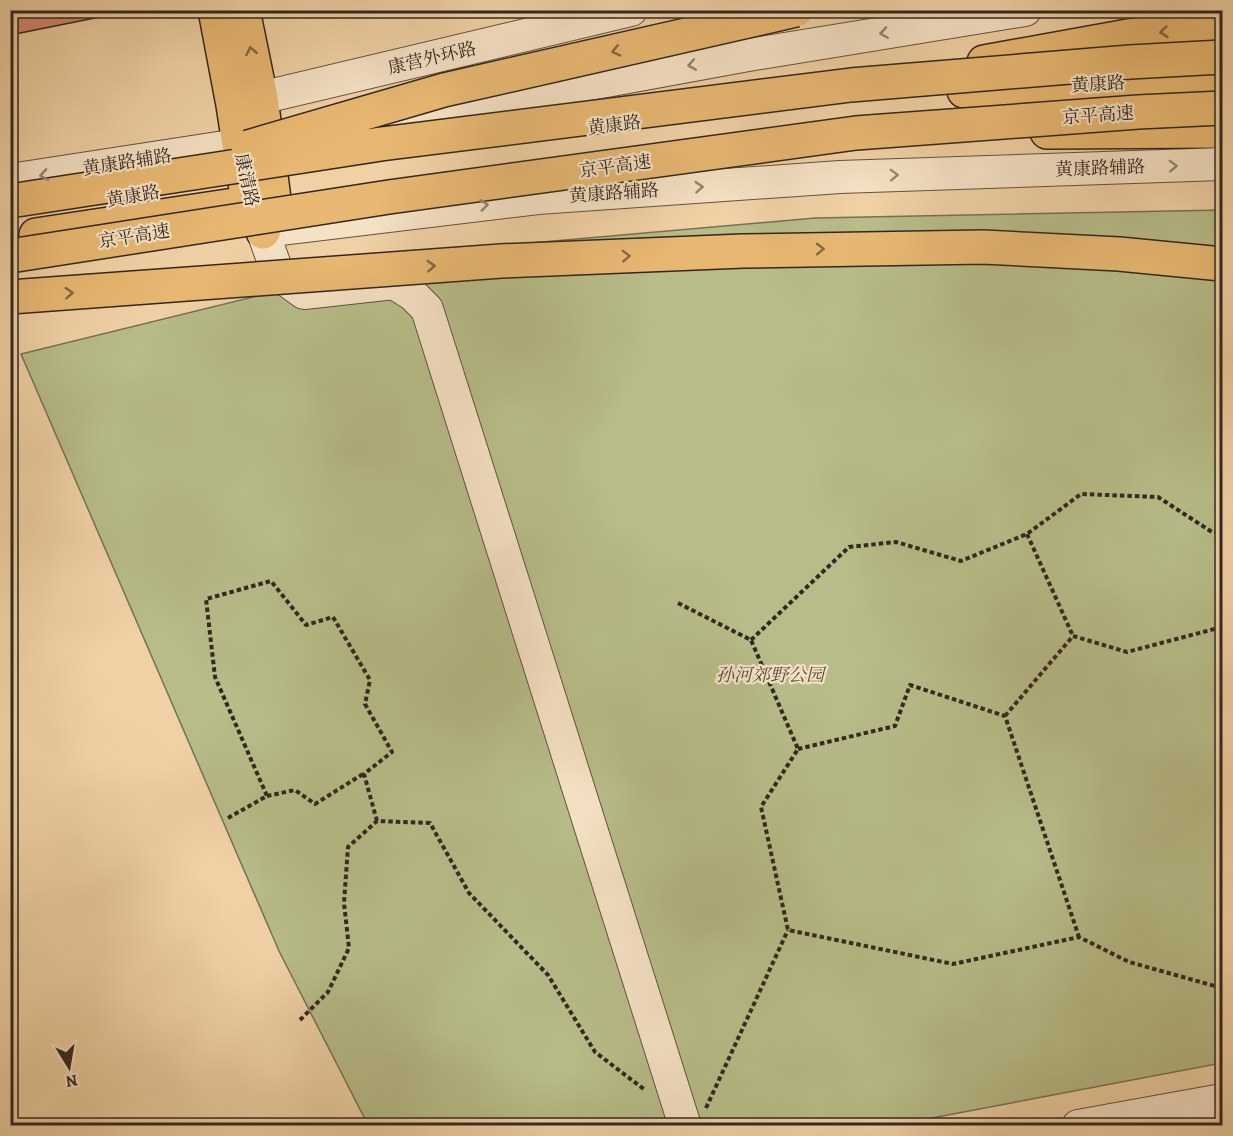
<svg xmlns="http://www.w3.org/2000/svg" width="1233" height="1136" viewBox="0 0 1233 1136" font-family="Alegreya,'Noto Serif SC',serif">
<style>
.green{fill:#b7bc88;stroke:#747254;stroke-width:1.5}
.building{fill:#d48c6c;stroke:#322720;stroke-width:1.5}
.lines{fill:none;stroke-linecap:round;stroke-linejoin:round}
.minor-casing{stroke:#625241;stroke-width:34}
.major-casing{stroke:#322720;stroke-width:36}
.highway-casing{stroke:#322720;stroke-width:36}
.path{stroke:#322720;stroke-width:4;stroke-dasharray:4.5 3;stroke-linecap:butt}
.minor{stroke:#f5e1c4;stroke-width:32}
.major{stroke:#e8b872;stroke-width:33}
.highway{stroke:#e8b872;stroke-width:33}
.highway-bridge-casing{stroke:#322720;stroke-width:36;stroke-linecap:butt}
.highway-bridge{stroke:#e8b872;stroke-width:33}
.oneway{stroke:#846845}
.oneway2{stroke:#948472}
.labels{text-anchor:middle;stroke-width:4.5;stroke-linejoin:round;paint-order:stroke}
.street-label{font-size:18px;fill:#322720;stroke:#f5e1c4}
.park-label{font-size:18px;font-style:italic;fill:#534c3a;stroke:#f5e1c4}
</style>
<rect width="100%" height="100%" fill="#f0d1a5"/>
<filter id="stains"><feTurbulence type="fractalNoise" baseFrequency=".00333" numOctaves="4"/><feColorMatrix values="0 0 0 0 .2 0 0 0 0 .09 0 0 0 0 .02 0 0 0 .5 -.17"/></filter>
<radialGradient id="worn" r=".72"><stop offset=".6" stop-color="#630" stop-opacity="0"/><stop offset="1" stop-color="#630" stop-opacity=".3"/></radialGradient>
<path class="green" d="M1222,210v853l-327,62h-527l-89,-174 -258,-597 419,-103 375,-33z"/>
<path class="building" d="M10,10h109l1,3 -110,22z"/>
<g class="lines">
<g class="minor-casing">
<path id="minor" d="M235,104l396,-94
M367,125l381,-70 277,-45
M10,180l254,-39
M272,230l266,-32 302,-21 382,-13
M263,232l15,42 26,19 90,-10 19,12 14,14 258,817
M1078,1126l144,-26"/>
</g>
<g class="major-casing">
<path id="major" d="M215,10l18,95 15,97 13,26
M243,10l18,88 13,101 -11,33
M964,91l258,-14
M36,235l198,-30"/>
</g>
<g class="highway-casing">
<path id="highway" d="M984,62l144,-26 94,-10
M1047,132l175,-1"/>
</g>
<path class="path" d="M1027,534l46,102
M678,603l73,37 47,109 -37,58 27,123 165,34 126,-27 50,25 93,26
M751,640l98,-93 47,-5 65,19 66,-27 54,-40 77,3 54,35h10
M1005,716l68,-80 54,16 95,-25
M798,749l97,-23 15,-41 95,31 74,221
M267,796l28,-6 20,14 48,-30
M228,818l39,-22 -52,-119 -9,-78 65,-18 35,44 27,-8 37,63 -5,24 27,48 -28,22 13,47
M300,1020l28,-28 21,-44 -5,-45 4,-56 29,-26 53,2 39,70 79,82 47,77 50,38
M706,1108l82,-178"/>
<use href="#minor" class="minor"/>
<use href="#major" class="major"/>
<use href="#highway" class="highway"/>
<g class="highway-bridge-casing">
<path id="highway-bridge" d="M248,147l196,-57 352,-80
M10,201l371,-57 470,-59 279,-23 92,-5
M10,256l379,-59 467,-64 282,-21 84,-4
M10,297l491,-36 242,-10 240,-4 136,7 103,10"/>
</g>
<use href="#highway-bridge" class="highway-bridge"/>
</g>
<defs><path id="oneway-chevron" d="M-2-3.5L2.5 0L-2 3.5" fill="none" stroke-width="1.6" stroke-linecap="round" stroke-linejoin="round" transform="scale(1.5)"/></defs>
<g class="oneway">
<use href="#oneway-chevron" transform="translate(1164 32) rotate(174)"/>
<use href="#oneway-chevron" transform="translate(251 51) rotate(-101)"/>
<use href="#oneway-chevron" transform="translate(616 51) rotate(167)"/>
<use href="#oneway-chevron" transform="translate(820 249) rotate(-1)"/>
<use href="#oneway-chevron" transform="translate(626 256) rotate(-2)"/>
<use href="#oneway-chevron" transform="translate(431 266) rotate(-4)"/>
<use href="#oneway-chevron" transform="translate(69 293) rotate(-4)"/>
</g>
<g class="oneway2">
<use href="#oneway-chevron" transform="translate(884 33) rotate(171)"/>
<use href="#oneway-chevron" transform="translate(692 65) rotate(170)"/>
<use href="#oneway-chevron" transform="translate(1173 166) rotate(-2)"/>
<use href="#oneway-chevron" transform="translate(44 175) rotate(171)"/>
<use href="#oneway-chevron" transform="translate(894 175) rotate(-2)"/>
<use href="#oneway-chevron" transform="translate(699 187) rotate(-4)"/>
<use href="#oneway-chevron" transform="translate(484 205) rotate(-7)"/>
</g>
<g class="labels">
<g class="street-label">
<text transform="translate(432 58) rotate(-13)" y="6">康营外环路</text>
<text transform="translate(1098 84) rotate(-3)" y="6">黄康路</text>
<text transform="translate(1098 115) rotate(-4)" y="6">京平高速</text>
<text transform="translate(614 125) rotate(-7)" y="6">黄康路</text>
<text transform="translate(127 162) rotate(-9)" y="6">黄康路辅路</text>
<text transform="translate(615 166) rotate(-8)" y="6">京平高速</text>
<text transform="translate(1100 168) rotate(-2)" y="6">黄康路辅路</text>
<text transform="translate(247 180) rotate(78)" y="6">康清路</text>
<text transform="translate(614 193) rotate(-4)" y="6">黄康路辅路</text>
<text transform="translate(133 196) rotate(-10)" y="6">黄康路</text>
<text transform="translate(134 236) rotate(-9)" y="6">京平高速</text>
</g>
<g class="park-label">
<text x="770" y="681">孙河郊野公园</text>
</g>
</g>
<rect width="1233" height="1136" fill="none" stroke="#f0d1a5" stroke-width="36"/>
<rect x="12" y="12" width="1209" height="1112" fill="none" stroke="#322720" stroke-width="3"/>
<rect x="18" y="18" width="1197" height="1100" fill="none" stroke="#322720" stroke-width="1.5"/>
<g transform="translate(69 1067) rotate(169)" stroke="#f5e1c4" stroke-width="4.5" paint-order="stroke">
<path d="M0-4.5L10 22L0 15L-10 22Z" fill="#322720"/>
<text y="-9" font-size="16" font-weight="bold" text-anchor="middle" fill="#322720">N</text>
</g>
<rect width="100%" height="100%" filter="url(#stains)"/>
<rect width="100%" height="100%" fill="url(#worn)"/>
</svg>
